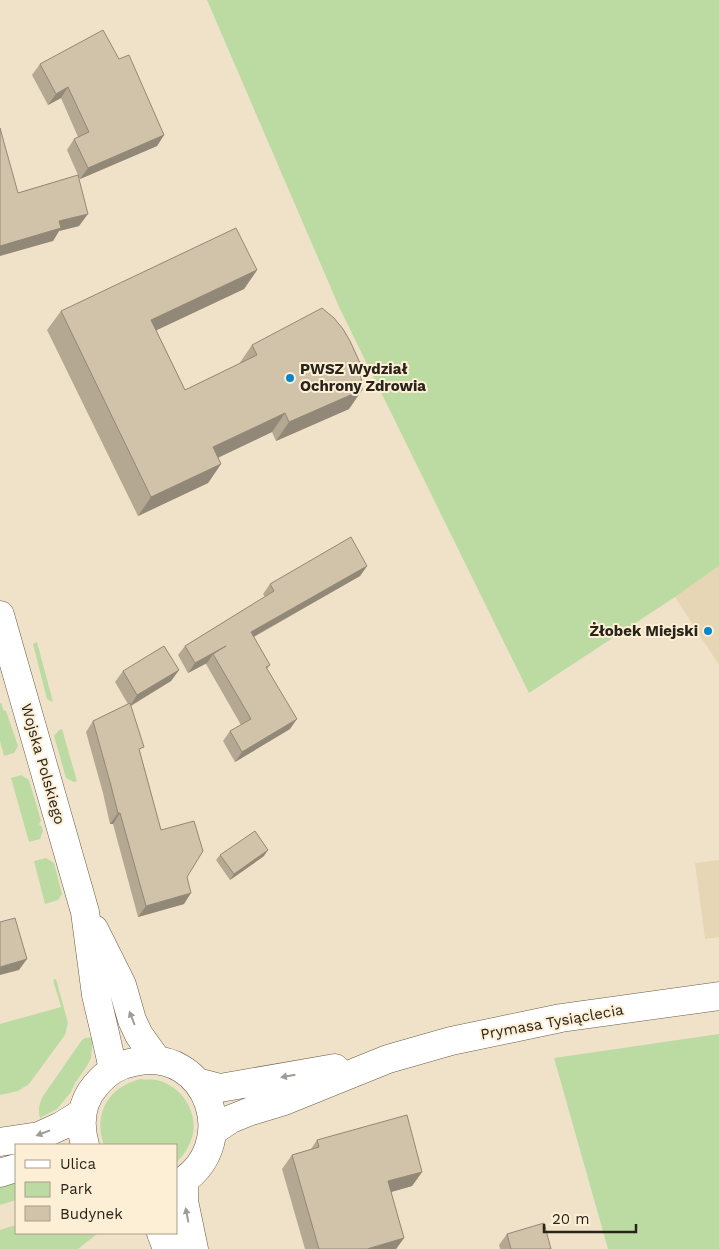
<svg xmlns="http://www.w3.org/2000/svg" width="719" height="1249" viewBox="0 0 719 1249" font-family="'Work Sans',sans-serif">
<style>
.built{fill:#e7d6b5}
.green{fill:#bcdba3}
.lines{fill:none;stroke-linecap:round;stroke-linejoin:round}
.minor-casing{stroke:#685d46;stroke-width:29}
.major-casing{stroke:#685d46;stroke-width:29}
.minor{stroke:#fff;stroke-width:28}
.major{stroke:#fff;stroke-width:28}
.wall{fill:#b4a892}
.shaded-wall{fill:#928877}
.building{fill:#d1c3aa;stroke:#928877}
.oneway{fill:#9f9c98}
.poi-dot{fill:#0985cd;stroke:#fdefd5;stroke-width:2}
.labels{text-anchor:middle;stroke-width:4;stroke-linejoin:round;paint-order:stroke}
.poi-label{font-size:15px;font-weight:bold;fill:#29241a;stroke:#fdefd5;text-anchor:start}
.street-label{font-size:15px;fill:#29241a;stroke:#fdefd5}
</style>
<rect width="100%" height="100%" fill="#f0e2c8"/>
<path class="built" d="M719,566v99l-44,-68z
M719,860v77l-14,2 -10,-76z"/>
<path class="green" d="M207,0h512v566l-44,31 -146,96 -189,-384z
M37,642l16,60 -6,-3 -14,-55z
M0,703l2,1 1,6 3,1 12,35 -4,7 -10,3 -4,-15z
M62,729l15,52 -3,1 -8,-4 -12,-42 5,-6z
M21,775l8,5 12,41 -2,3 3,3 1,4 -3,8 -11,3 -18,-64z
M46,858l8,5 8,31 -4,6 -13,4 -11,-43z
M56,979l12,44 -3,12 -36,49 -11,7 -18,4v-71l61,-17 -8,-27z
M719,1034v215h-111l-54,-191z
M93,1037l-2,21 -4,8 -12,17 -4,9 -14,17 -17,9c-2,-9 -1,-14 3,-22l39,-56 3,-2z
M140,1079c5,1 11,0 16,1 26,5 45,35 35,60 -3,9 -8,16 -15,23v-18h-72c-9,-23 -1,-49 21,-60 5,-3 10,-4 15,-6z
M16,1178v22l-16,5v-22z
M16,1225v8h82l-20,16h-78v-19z"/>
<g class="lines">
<g class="minor-casing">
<path id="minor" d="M0,615l85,297 11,83 8,34 9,40
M94,929l28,56 10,35 7,15 18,25"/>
</g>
<g class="major-casing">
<path id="major" d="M197,1082l23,6 115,-20
M213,1131l18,-12 20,-8 33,-10 104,-42 63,-18 110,-23 158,-22
M0,1142l39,-6 22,-10 21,-13
M85,1145c-6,-21 -4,-43 11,-60 11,-13 22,-20 38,-23 75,-17 110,86 42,123
M0,1173l16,-5
M184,1181v20l10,48
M161,1233l6,16"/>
</g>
<use href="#minor" class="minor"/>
<use href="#major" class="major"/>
</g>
<path class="wall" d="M119,59l45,76 -7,11 -77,33 -2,-3 1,50 -20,5 -6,10 -35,-48 60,-18 -11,-25 7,-11 4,-2 -17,-39 -13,7 -16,-30 8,-11z
M257,270l-13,19 -88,41 29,60 54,-26 13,-19 110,45 -13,19 -73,32 -4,-9 -54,26 3,6 -13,19 -70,33 -91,-186 14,-19z
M367,566l-7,10 -106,61 16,28 -3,4 23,60 -55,33 -12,-21 7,-10 11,-6 -35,-61 1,-1 -19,10 -10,-18 7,-9 80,-49 -2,-3 7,-10z
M179,670l-8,11 -40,25 9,46 21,78 26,47 -3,27 -46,13 -25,-93h-3l-7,-31 -17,-61 7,-11 35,-17 -13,-22 8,-11z
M220,855l44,1 -34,24 -14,-20z
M317,1140l105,32 -10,14 -21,6 13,46 -8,11h-91l-23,-80 10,-14 19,-6z
M507,1234l44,15h-51l-1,-4z"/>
<path class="shaded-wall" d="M68,87l-7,11 -13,7 8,-11z
M164,135l-7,11 -77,33 8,-11z
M88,214l-9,12 -20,5 -6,10 -53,15v-10l59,-25z
M257,270l-13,19 -106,50 13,-19z
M362,390l-13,19 -73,32 13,-19z
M285,413l-13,19 -72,34 13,-19z
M221,464l-13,19 -70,33 13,-19z
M367,566l-7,10 -116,66 7,-10z
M226,646l-13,8 -6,9 -19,10 7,-10z
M179,670l-8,11 -41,25 7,-11z
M297,719l-7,10 -55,33 7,-10z
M118,813h2l-7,11h-3z
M268,850l-4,6 -34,24 4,-6z
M191,893l-7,11 -46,13 8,-11z
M27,959l-8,11 -19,5v-8z
M422,1172l-10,14 -35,10 11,-15z
M404,1238l-8,11h-29z"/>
<path class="building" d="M103,30l16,29 10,-4 35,80 -76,33 -14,-29 15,-7 -21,-45 -12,7 -16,-30z
M0,128l18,65 60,-18 10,39 -29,7 2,7 -61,18z
M236,228l21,42 -106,50 34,70 72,-35 -5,-10 70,-37 12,10 9,11 7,12 10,22 2,27 -73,32 -4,-9 -72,34 8,17 -70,33 -90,-186z
M351,537l16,29 -116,66 19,33 -4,2 31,52 -55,33 -12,-21 21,-12 -38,-65 13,-8 -31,17 -10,-17 89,-55 -4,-7z
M164,646l15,24 -42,25 -14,-24z
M130,703l14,44 -5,2 22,81 33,-9 9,30 -16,26 4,16 -45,13 -26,-93h-2l-8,-31 -17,-61z
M255,831l13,19 -34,24 -14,-19z
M15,918l12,41 -27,8v-45z
M407,1115l15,57 -34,9 16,57 -37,11h-48l-27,-94 27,-8 -2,-7z
M544,1223l7,26h-40l-4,-15z"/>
<defs><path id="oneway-solid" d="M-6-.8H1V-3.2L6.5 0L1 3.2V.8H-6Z" transform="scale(1.25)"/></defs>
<g class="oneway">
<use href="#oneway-solid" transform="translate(132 1018) rotate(-111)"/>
<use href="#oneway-solid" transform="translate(288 1076) rotate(170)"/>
<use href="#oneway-solid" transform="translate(43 1133) rotate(159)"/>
<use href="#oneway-solid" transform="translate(187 1215) rotate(-101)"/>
</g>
<g class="poi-dot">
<circle cx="290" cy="378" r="5"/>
<circle cx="708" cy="631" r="5"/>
</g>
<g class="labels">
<g class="poi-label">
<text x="300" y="374">PWSZ Wydział<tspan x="300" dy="17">Ochrony Zdrowia</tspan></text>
<text x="698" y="636" text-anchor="end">Żłobek Miejski</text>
</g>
<g class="street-label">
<text transform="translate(43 764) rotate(74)" y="5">Wojska Polskiego</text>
<text transform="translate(552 1022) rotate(-10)" y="5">Prymasa Tysiąclecia</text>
</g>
</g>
<rect x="15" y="1144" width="162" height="90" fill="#fdefd5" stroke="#a89e8a"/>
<rect x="25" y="1160" width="25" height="8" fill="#ffffff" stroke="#a89e8a"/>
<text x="60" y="1169" font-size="15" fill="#29241a">Ulica</text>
<rect x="25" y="1182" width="25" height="15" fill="#bcdba3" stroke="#a89e8a"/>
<text x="60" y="1194" font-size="15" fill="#29241a">Park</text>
<rect x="25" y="1206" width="25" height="15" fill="#d1c3aa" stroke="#a89e8a"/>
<text x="60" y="1219" font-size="15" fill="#29241a">Budynek</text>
<path d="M544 1224v8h92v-8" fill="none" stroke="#29241a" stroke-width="2.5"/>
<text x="552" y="1224" font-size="15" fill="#29241a" stroke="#fdefd5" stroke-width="4" paint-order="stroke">20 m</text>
</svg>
